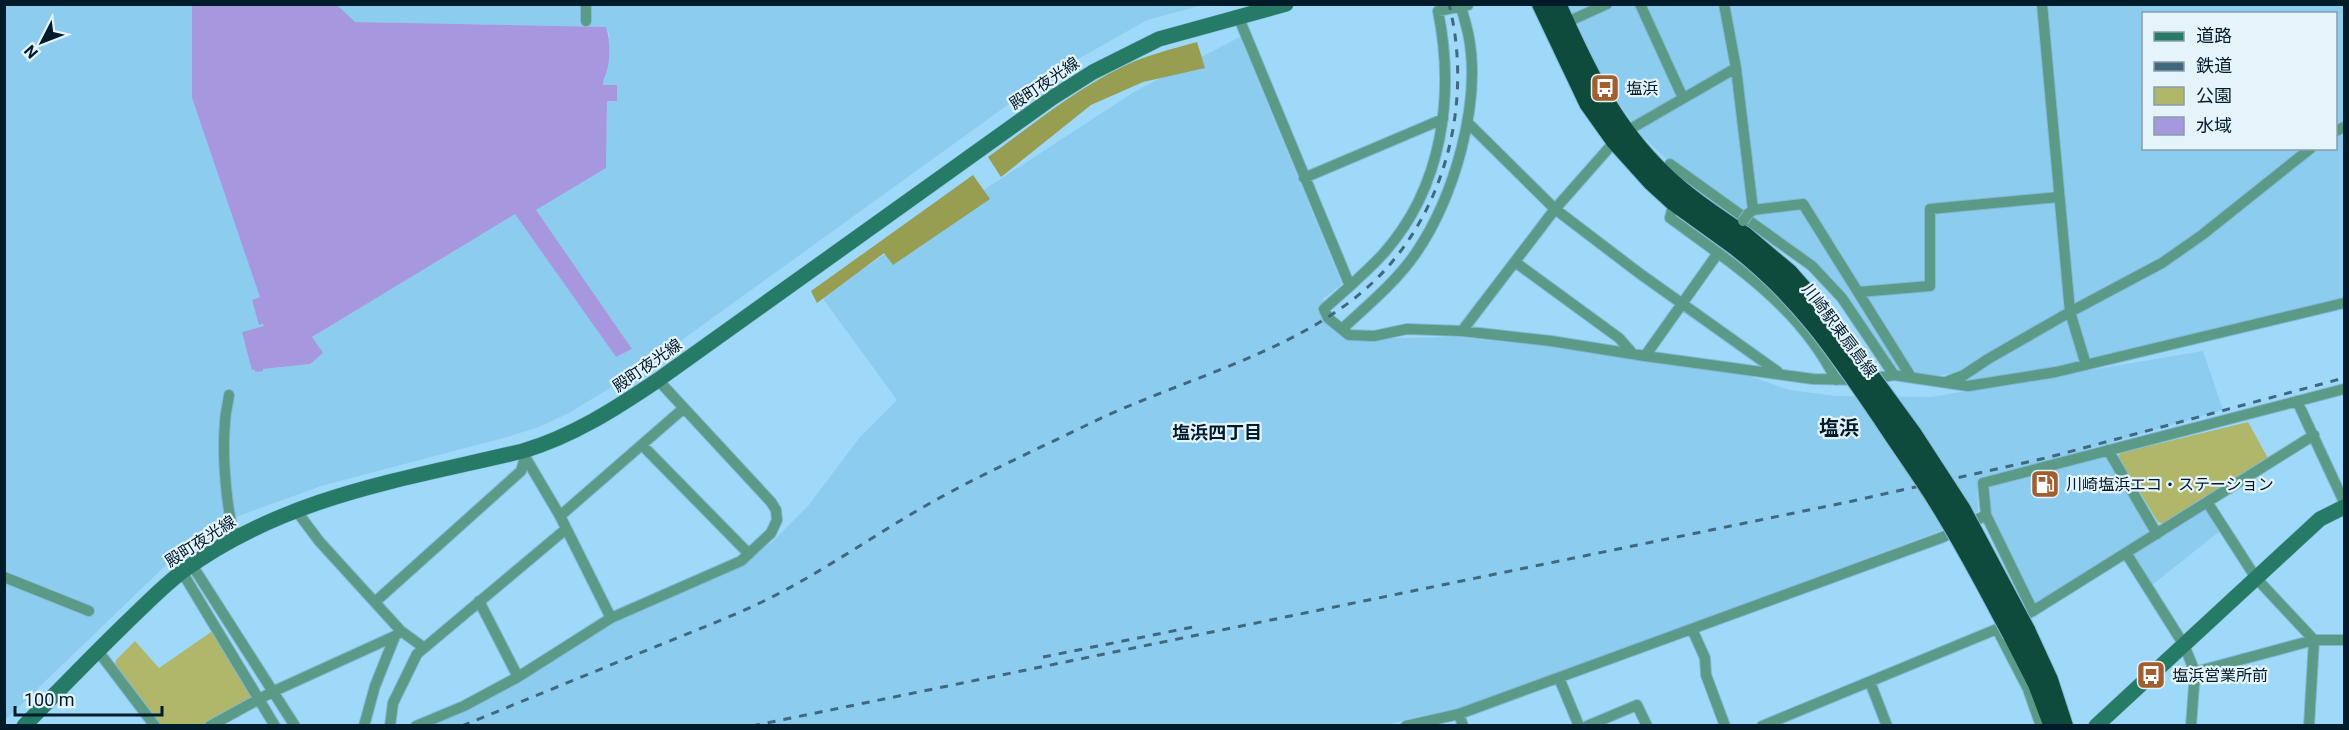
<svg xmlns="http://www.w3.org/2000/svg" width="2349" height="730" viewBox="0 0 2349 730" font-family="Roboto,'Noto Sans JP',sans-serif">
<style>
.built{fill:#8cccee;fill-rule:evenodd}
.green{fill:#b0b76a}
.forest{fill:#989e51}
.water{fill:#a697de}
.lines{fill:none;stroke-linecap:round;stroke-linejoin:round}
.street-casing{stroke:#82b7d4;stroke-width:12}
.secondary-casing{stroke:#82b7d4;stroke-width:16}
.highway-casing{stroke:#82b7d4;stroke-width:20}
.street{stroke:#5a9a87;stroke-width:10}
.secondary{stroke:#257b66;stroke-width:15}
.highway{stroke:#0e4b3d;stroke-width:18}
.rail{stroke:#41687e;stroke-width:3;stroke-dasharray:8 8;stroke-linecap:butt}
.street-bridge-casing{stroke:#82b7d4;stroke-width:12;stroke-linecap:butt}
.highway-bridge-casing{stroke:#82b7d4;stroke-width:20;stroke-linecap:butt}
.street-bridge{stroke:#5a9a87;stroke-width:10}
.highway-bridge{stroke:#0e4b3d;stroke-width:18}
.labels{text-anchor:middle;stroke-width:4.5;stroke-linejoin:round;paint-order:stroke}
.street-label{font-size:16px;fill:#001b29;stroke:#e5f3fb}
.poi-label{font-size:16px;fill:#001b29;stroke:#e5f3fb;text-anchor:start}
.neighbourhood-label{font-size:18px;font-weight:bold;fill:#001b29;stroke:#e5f3fb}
.quarter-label{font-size:20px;font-weight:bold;fill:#001b29;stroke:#e5f3fb}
</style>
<rect width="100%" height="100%" fill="#9fd9f9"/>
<path class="built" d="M5,5h187v93l69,199 -9,3 8,25 4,-1v2l-22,6 13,38 55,-6 1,-26 204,-125 101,144 16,-8 -96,-139 70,-42 1,-68h9l1,-14h-14v-8l5,-9 1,-35 -3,-7 -252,-5 -17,-17h866l-56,15 -102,58 -399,288 -77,47 -30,14 -32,10 -186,49 -88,32 -67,47 -161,155z
M1568,5h776v293l-251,61 -127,24 -11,-9 -36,3 -25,-9 -53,-76 -177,-135 -22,-21 -36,-51zM2144,14h192v134h-192z
M1240,37l102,247 -19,15 1,2 -6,10 14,16 18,12 108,-2 56,6 2,-3 221,32 53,18 46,6 95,1 272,-46 20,59 -246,71 1,30 -36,19 -475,178 -83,17 -958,1 68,-30 44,-25 85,-54 104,-44 45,-31 36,-36 52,-69 37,-37 -76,-104 313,-204z
M2105,457l4,1 42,74 -118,74 -40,-85 -5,-29 2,-7z
M2202,508l6,1 12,22 -68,54 -18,-28v-5z"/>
<path class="green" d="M2248,422l21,38 -105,64 -6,-2 -40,-65 2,-4z
M214,630l41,66 -37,19 -14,10h-45l-44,-60 1,-5 19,-19 24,27z"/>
<path class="forest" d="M1197,42l8,26 -62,14 -52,23 -90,72 -13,-20c43,-31 85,-66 134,-90 24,-12 50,-18 75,-25z
M973,175l17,24 -97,66 -9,-12 -67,50 -6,-12z"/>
<path class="water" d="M192,5h145l18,17 251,5c4,11 4,28 2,40 -1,6 -5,11 -5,18h14v16h-10l-1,67 -70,42 96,139 -16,8 -101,-143 -203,123 11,16 -13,11 -47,5v2l-8,1v-2h-3l-10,-38 22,-6 -1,-2 -4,1 -7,-25 8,-3 -68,-199z"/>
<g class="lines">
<g class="street-casing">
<path id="street" d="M1640,4l43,94
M1724,4l12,64 17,142 -5,4
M2042,4l28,308 16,53
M1238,16l112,270 -26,23 4,9 21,17 25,1 33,-7 55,2 89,10 94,15 168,23 51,1 30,-5 74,11 88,-14 288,-69
M586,21v-17
M1565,23l42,-19
M1468,123l87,86 84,64 139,99
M2336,131l8,-4
M1670,164l142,102 30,32 52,77
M1304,178l139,-59
M1674,202l-4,16c64,47 129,88 166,162
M1753,210l50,-6 108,173
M1515,262l104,76 14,16
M1350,286c11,-10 23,-21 33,-32 60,-67 72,-159 55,-243l30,-6
M1859,292l71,-6v-77l129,-12
M1342,329c26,-24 54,-47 74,-76 38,-56 65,-148 53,-215 -2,-11 -5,-21 -8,-31
M1462,331l93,-122 60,-68 10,-9 111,-64
M1645,356l73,-103
M1946,382l18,-7 24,-16 82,-47 92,-49 40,-28 109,-87
M229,395c-1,9 -4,19 -4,28 -3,30 1,86 10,114
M2297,401l47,101
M642,445l107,109
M2108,450l49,84
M524,455l36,61 51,102
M2207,502l49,76 58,62 -5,86
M295,509l24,32 82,90 22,16
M1986,515l47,96
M560,516l124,-108
M2126,553l58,92 11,27 -4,54
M192,565l103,161
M182,572l93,154
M4,577l85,34
M479,601l39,76
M375,602l146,-131 4,-13
M1692,629l13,29 1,17 19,51
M1997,629l31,60 13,37
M98,651l57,75
M2195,672l119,-32h30
M1559,678l20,48
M1870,682l17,44
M1459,714l4,12
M210,726l62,-34 123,-56 6,-5
M364,726l11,-40 20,-50
M390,726l3,-23 24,-49 149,-125
M416,726l48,-20 54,-29 93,-59 130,-57 30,-28 6,-13 -1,-10 -5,-8 -113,-122
M1406,726l53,-12 484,-177 43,-22 -3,-32 361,-94
M1587,726l50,-21 10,21
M1762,726l235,-97 36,-18 281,-176"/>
</g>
<g class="secondary-casing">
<path id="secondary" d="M24,726c34,-35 68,-70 102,-103 19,-18 37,-37 57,-52 103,-75 219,-91 340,-120 50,-15 92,-42 135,-71l394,-282 41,-26 66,-33 127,-35
M2096,726l224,-207 24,-12"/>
</g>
<g class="highway-casing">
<path id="highway" d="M1541,4l47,99 27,38 36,40 23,21 61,44
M1557,4c28,63 56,123 107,171 24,23 53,42 81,61
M2026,630l23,50 15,46
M2012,635l25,49 14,37"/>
</g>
<use href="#street" class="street"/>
<use href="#secondary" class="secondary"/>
<use href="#highway" class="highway"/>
<path class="rail" d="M1043,657l150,-30
M462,726c63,-26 127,-52 190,-78 37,-15 74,-29 110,-46 58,-28 110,-66 165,-97 54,-31 111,-56 166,-83 95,-46 220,-73 292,-152 64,-70 87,-174 64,-266
M752,726l1096,-224 198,-44 298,-80"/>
<g class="street-bridge-casing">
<path id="street-bridge" d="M1743,221l5,-7"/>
</g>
<g class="highway-bridge-casing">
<path id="highway-bridge" d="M1745,236l44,37 37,42 86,118 50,77 64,120
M1735,246c66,51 104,109 150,177 21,32 44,63 63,96 23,38 43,77 64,116"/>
</g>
<use href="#street-bridge" class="street-bridge"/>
<use href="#highway-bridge" class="highway-bridge"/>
</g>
<defs>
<g id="bus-square" transform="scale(1.5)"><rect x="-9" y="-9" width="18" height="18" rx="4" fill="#a25e2f" stroke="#e5f3fb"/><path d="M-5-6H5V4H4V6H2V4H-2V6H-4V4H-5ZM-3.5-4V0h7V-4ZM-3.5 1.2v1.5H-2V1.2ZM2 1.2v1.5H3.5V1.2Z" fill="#fff"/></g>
<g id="fuel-square" transform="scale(1.5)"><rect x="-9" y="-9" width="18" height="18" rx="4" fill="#a25e2f" stroke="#e5f3fb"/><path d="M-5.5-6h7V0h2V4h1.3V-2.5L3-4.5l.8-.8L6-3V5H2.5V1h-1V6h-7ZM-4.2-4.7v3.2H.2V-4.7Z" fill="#fff"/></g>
</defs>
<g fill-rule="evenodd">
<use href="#bus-square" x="1605" y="88"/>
<use href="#fuel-square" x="2045" y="484"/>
<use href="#bus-square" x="2151" y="675"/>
</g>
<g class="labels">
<g class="street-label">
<text transform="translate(1044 83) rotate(-34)" y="6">殿町夜光線</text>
<text transform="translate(1840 330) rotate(53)" y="6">川崎駅東扇島線</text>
<text transform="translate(647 365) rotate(-35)" y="6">殿町夜光線</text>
<text transform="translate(200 541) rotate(-33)" y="6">殿町夜光線</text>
</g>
<g class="poi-label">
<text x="1626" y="94">塩浜</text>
<text x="2066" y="490">川崎塩浜エコ・ステーション</text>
<text x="2172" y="681">塩浜営業所前</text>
</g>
<g class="neighbourhood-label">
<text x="1217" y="439">塩浜四丁目</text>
</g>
<g class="quarter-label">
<text x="1839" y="435">塩浜</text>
</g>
</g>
<rect width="2349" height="730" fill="none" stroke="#001b29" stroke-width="12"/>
<rect x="2142" y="12" width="195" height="138" fill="#e5f3fb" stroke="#899da7" stroke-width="1.5"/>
<rect x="2154" y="32" width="30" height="9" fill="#257b66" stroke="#899da7" stroke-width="1.5"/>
<text x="2196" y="42" font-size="18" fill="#001b29">道路</text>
<rect x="2154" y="62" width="30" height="9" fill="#41687e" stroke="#899da7" stroke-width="1.5"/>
<text x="2196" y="72" font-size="18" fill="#001b29">鉄道</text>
<rect x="2154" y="87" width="30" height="18" fill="#b0b76a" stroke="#899da7" stroke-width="1.5"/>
<text x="2196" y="102" font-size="18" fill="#001b29">公園</text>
<rect x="2154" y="117" width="30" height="18" fill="#a697de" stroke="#899da7" stroke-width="1.5"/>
<text x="2196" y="132" font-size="18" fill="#001b29">水域</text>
<g transform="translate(42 42) rotate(228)" stroke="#e5f3fb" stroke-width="4.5" paint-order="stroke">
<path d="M0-4.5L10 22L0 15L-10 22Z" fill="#001b29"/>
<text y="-9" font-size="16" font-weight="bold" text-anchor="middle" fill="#001b29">N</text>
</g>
<path d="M15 706v9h147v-9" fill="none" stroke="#001b29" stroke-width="3"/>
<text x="24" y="706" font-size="18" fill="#001b29" stroke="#e5f3fb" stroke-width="4.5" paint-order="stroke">100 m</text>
</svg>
